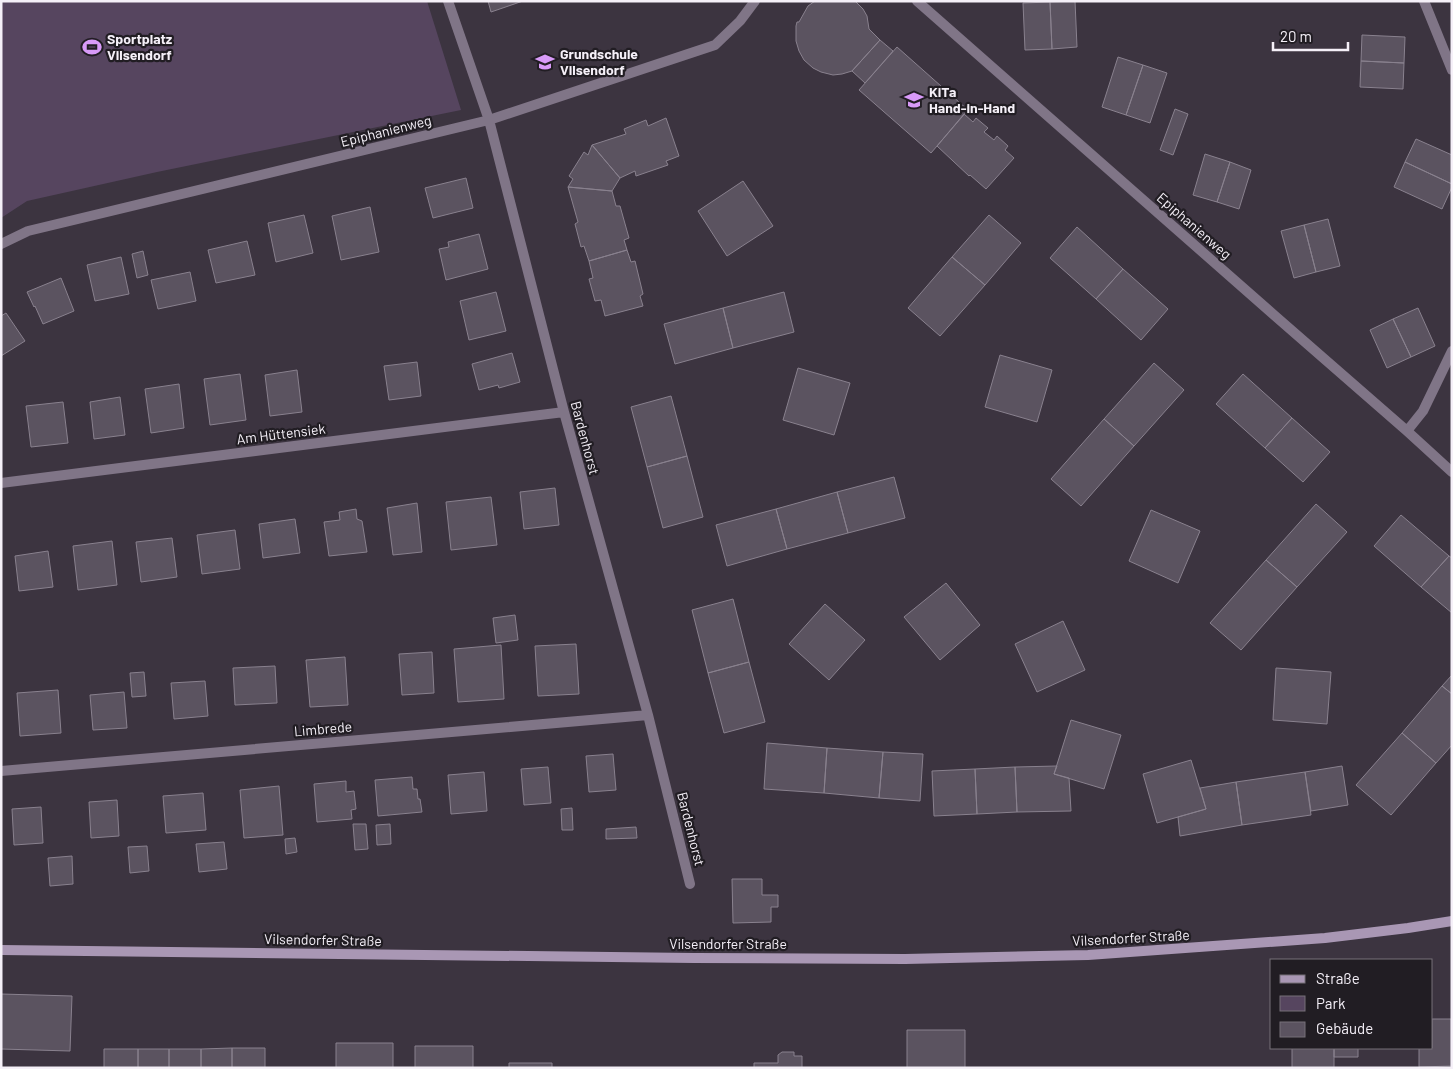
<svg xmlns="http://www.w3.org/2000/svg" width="1453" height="1069" viewBox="0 0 1453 1069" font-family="Barlow,sans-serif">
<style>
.green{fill:#56455f}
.building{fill:#5b5360;stroke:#89818e}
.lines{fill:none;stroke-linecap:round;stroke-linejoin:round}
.street{stroke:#807587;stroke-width:10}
.secondary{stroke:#a997b4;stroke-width:10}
.labels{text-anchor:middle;stroke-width:4.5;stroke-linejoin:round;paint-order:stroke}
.poi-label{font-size:14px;font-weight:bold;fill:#f5f0f8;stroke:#211d23;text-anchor:start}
.street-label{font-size:14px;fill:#f5f0f8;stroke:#211d23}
</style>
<rect width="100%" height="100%" fill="#3c3440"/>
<path class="green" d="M1,1h426l34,109 -304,62 -130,29 -26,17z"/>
<path class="building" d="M488,1h35l-32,11z
M815,1h40l8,8 4,7 2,13 11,11 -28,31 -10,3 -9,1 -12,-3 -8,-4 -9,-8 -5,-9 -3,-10v-15l1,-4h2l9,-16z
M1075,1l2,46 -25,2 -2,-47z
M1050,2l2,47 -27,1 -2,-47z
M1362,35l43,2 -1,26 -43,-2z
M880,40l13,11 -28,32 -13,-12z
M897,47l71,63 -37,43 -72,-63z
M1118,57l25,8 -17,50 -24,-8z
M1361,61l43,2 -1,26 -43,-2z
M1143,65l24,8 -17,50 -24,-8z
M1175,109l13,5 -15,41 -13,-5z
M964,114l9,8 3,-4 12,10 -4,4 10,8 3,-4 11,10 -3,4 9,8 -28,31 -16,-14 -1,1 -32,-30z
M666,118l13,38 -13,5 2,4 -32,11 -1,-5 -15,7 -28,-33 34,-11 -2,-5 22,-9 2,6z
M1416,139l36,16v29l-47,-22z
M592,145l28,33 -8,13 -44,-4 5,-8 -4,-3 15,-24 4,3z
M1205,154l25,8 -13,40 -24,-7z
M1230,162l21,8 -12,39 -22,-7z
M1405,162l47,22v3l-10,22 -48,-22z
M466,178l7,30 -40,10 -8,-30z
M743,181l30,45 -46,30 -29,-45z
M568,187l44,4 4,15h4l9,32 -5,2 3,10 -38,11 -5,-15 -3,1 -6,-23 3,-2z
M370,207l9,45 -38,8 -9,-44z
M304,215l9,38 -37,9 -8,-39z
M989,215l32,28 -36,42 -33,-28z
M1328,219l12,47 -24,6 -12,-47z
M1304,225l12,47 -22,6 -13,-47z
M1077,227l46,42 -27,30 -46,-41z
M479,234l9,35 -42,11 -7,-31 10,-2 -1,-5z
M247,241l8,34 -39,8 -8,-33z
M627,250l4,12 4,-1 8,33 -3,2 3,10 -38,10 -4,-16 -6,1 -6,-22 4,-1 -4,-17z
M143,251l5,24 -11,3 -5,-24z
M121,257l8,37 -34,7 -8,-36z
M952,257l33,28 -45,51 -32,-28z
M1123,269l45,40 -27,31 -45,-41z
M190,272l6,29 -38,8 -7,-29z
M61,278l13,33 -31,13 -8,-18 -1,1 -7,-15z
M496,292l10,39 -37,9 -9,-39z
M784,292l10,40 -61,16 -10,-40z
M723,308l10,40 -58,16 -11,-40z
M1418,308l17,38 -24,11 -18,-38z
M6,313l19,28 -24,15v-40z
M1393,319l18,38 -24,11 -17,-38z
M512,353l8,29 -21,6 -1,-3 -19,5 -7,-26z
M1000,355l52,15 -15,52 -52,-15z
M417,362l4,34 -32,4 -5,-34z
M1154,363l30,27 -50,56 -30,-27z
M798,368l52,15 -16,52 -51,-15z
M297,370l5,42 -32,4 -5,-41z
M240,374l6,46 -36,5 -6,-46z
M1243,374l49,44 -27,30 -49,-44z
M179,384l5,44 -33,5 -6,-44z
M671,396l16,60 -40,11 -16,-60z
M120,397l5,38 -31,4 -4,-37z
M63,402l5,41 -37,4 -5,-41z
M1292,418l38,34 -27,30 -38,-34z
M1104,419l30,27 -53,60 -30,-27z
M687,456l16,61 -40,11 -16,-61z
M894,477l11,41 -57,15 -11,-41z
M555,488l4,37 -35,4 -4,-37z
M837,492l11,41 -61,16 -11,-40z
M491,497l6,48 -46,5 -5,-48z
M417,503l5,49 -29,3 -6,-47z
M1316,504l31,28 -50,55 -31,-27z
M356,509l1,10 5,2 5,31 -38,4 -5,-34 16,-2 -1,-8z
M776,509l11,40 -60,17 -11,-41z
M1151,510l49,21 -22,52 -49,-22z
M1401,515l48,41 -28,31 -47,-41z
M295,519l5,34 -37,5 -4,-34z
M235,530l5,39 -38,5 -5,-39z
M172,538l5,39 -36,5 -5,-40z
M112,541l5,44 -39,5 -5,-44z
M48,551l5,36 -34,4 -4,-35z
M1449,556l3,2v55l-31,-26z
M1266,560l31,27 -56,63 -31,-27z
M946,583l34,42 -40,35 -36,-43z
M733,599l16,63 -41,11 -16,-63z
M825,604l40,36 -36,40 -40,-36z
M515,615l3,25 -22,3 -3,-25z
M1063,621l22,49 -48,22 -22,-48z
M576,644l3,50 -41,2 -3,-50z
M501,645l3,54 -46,3 -4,-53z
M432,652l2,41 -32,2 -3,-41z
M345,657l3,48 -38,2 -4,-47z
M749,662l16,60 -41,11 -16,-60z
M275,666l2,37 -42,2 -2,-37z
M1276,668l55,4 -4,52 -54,-4z
M144,672l2,24 -14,1 -2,-24z
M1452,675v19l-10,-8z
M205,681l3,35 -34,3 -3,-36z
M1442,686l10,8v51l-16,18 -34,-30z
M58,690l3,43 -41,3 -3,-43z
M124,692l3,36 -34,2 -3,-35z
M1071,720l50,15 -17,54 -50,-15z
M1402,733l34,30 -45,52 -35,-30z
M767,743l60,5 -3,45 -60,-4z
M827,748l56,4 -4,46 -55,-5z
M883,752l40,2 -3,47 -41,-3z
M613,754l3,36 -27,2 -3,-36z
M1191,760l15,49 -49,14 -14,-49z
M1057,766l-3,8 15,4 2,33 -54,1 -2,-45z
M1342,766l6,39 -37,6 -6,-39z
M548,767l3,36 -27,2 -3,-36z
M1015,767l2,45 -40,2 -2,-45z
M975,769l2,45 -43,2 -2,-45z
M484,772l3,39 -36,3 -3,-39z
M1305,772l6,43 -69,10 -6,-43z
M412,777l1,12h4l1,10h2l2,13 -44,4 -3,-36z
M346,781v11l8,-1 2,18 -5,1 1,9 -35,3 -3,-38z
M1236,782l6,43 -62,11 -2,-19 28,-8 -6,-21z
M279,786l4,49 -39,3 -4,-48z
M203,793l3,37 -40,3 -3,-37z
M117,800l2,36 -28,2 -2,-36z
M41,807l2,36 -29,2 -2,-36z
M572,808l1,22h-11l-1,-21z
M353,824h13l2,25 -13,1z
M390,824l1,20 -14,1 -1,-20z
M636,827l1,11 -31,1v-10z
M295,838l2,14 -11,2 -1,-15z
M224,842l3,27 -28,3 -3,-28z
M147,846l2,25 -19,2 -2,-26z
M72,856l1,28 -23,2 -2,-28z
M732,879h30v16h16v12h-7v15l-38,1z
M1,994l71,2 -2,55 -69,-2z
M1432,1019h19v47l-32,1v-19h13z
M907,1030h58v38h-58z
M336,1043h57v25h-57z
M415,1046h58v22h-58z
M232,1048h33v20h-33z
M232,1048v20h-31v-19z
M1292,1048h42v20h-42z
M1334,1048h24v9h-24z
M104,1049h34v19h-34z
M138,1049h31v19h-31z
M169,1049h32v19h-32z
M782,1052h12v4h8v12h-48v-5h24v-8z
M509,1063h43v5h-43z"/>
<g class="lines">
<path class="street" d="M448,1l41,119 75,292 84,303 42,169
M917,1l357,314 133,116 45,41
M1424,1l28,69
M1,244l27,-13 461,-111 226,-75 25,-24 15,-20
M1407,431l16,-20 29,-60
M1,483l563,-71
M1,771l647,-56"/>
<path class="secondary" d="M1,950l693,8 211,1 183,-4 237,-17 83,-10 44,-7"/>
</g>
<defs>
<g id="stadium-bare" transform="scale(1.5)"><path d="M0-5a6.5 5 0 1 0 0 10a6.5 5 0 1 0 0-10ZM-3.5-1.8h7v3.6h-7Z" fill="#d89af8" stroke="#211d23" stroke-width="2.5" paint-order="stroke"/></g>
<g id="school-bare" transform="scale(1.5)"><path d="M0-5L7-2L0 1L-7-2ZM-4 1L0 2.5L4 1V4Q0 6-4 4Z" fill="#d89af8" stroke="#211d23" stroke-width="2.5" paint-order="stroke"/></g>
</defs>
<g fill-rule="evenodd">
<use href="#stadium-bare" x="92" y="47"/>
<use href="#school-bare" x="545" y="62"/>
<use href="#school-bare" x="914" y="100"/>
</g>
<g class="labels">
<g class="poi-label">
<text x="107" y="44">Sportplatz<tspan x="107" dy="16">Vilsendorf</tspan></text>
<text x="560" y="59">Grundschule<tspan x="560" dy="16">Vilsendorf</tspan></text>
<text x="929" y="97">KiTa<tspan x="929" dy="16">Hand-in-Hand</tspan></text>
</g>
<g class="street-label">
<text transform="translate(386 131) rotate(-14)" y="5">Epiphanienweg</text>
<text transform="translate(1194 226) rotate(41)" y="5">Epiphanienweg</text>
<text transform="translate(281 434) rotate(-7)" y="5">Am Hüttensiek</text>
<text transform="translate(585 438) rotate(75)" y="5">Bardenhorst</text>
<text transform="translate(323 729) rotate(-5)" y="5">Limbrede</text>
<text transform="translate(691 829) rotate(76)" y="5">Bardenhorst</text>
<text transform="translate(1131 938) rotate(-3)" y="5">Vilsendorfer Straße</text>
<text transform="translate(323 940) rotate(1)" y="5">Vilsendorfer Straße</text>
<text x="728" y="949">Vilsendorfer Straße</text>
</g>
</g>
<rect width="1453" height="1069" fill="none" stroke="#f5f0f8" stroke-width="5"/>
<rect x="1270" y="959" width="162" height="90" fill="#211d23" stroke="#767178"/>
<rect x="1280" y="975" width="25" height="8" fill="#a997b4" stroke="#767178"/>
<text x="1316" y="984" font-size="15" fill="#f5f0f8">Straße</text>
<rect x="1280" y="996" width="25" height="15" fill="#56455f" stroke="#767178"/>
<text x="1316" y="1009" font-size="15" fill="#f5f0f8">Park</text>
<rect x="1280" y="1022" width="25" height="15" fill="#5b5360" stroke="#767178"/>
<text x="1316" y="1034" font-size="15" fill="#f5f0f8">Gebäude</text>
<path d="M1273 42v8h75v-8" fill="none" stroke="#f5f0f8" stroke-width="2.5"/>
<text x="1280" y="42" font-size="15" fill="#f5f0f8" stroke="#211d23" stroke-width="4" paint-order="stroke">20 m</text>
</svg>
